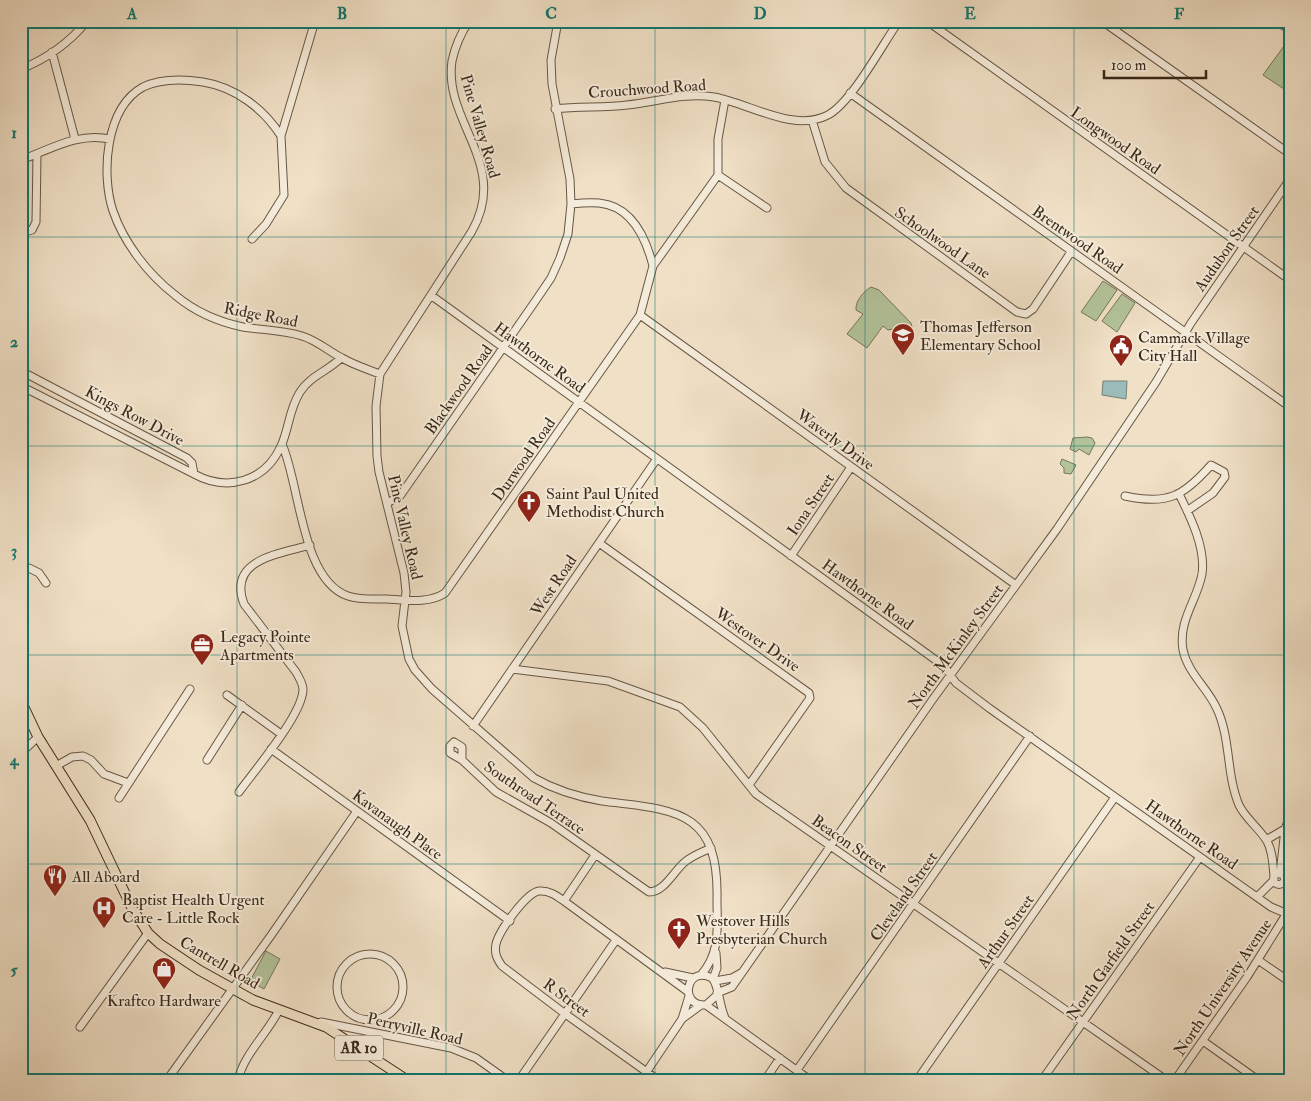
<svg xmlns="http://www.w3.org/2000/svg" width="1311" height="1101" viewBox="0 0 1311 1101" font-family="'IM FELL Double Pica',serif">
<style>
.green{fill:#b3c39a;stroke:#767659}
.water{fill:#9bbcba;stroke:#748179}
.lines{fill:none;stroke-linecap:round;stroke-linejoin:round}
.minor-casing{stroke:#675744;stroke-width:9}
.major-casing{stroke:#392918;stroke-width:11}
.minor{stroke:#f5ebda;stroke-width:7}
.major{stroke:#f0e0c6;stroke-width:9}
.grid{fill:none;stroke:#0f766e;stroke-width:1;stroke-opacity:0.55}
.labels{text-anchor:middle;stroke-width:4;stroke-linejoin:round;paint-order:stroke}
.shield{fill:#f5ebda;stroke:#716352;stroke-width:1}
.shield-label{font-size:15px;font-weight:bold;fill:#392918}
.street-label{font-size:16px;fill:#392918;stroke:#f5ebda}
.poi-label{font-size:16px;fill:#392918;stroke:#f5ebda;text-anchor:start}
.neatline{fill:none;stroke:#0f766e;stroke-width:2}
.grid-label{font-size:16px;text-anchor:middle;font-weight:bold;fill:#0f766e}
</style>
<rect width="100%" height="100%" fill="#f0e0c6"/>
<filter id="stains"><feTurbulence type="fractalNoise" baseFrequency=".004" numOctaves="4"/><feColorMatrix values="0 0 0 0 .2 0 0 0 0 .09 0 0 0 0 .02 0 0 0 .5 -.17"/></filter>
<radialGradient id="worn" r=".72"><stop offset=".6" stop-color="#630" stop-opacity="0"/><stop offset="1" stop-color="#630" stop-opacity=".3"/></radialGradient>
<path class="green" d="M1289,39l1,1v53l-27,-18z
M1103,281l14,9 -21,31 -15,-9z
M871,287l8,3 32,33 1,4 -5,6 -9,-5 -10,2 -5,-4 -16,22 -20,-14 16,-20 -7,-4c-1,-9 8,-19 15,-23z
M1122,294l13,9 -18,29 -15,-11z
M1087,437l5,1 3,5 -6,12 -10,-6 -3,3 -6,-3 3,-11z
M1062,459l14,6 -5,9 -7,-1v-5l-4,-4z
M266,951l14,8 -16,30 -14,-8z"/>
<path class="water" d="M1103,381h24l-1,18 -24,-4z"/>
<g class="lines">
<g class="minor-casing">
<path id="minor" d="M469,21c-8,12 -14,26 -17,40 -9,61 58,103 20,170l-92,143 -4,32 1,50 2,16 25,101 2,19 -4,34 7,33 6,11 17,19 102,89c21,12 44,19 68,23 73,9 117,8 115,98 0,29 4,53 -16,76
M927,21l363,259
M1102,21l188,133
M1276,21l14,9
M52,52l23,87
M21,69c25,-10 49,-27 66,-48
M850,93l440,314
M555,109c24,-3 48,-1 72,-4 29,-3 59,-13 87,-8 35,6 79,36 114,18 24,-13 54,-70 71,-94
M812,120l13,42 21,26 171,124 9,2 7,-5 38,-57
M281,136c-17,-27 -46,-49 -78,-54 -20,-3 -41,-4 -60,5 -38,21 -42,88 -30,124 11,32 35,63 62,84 19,16 44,27 68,32 19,3 40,3 59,9 16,5 26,15 40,22 12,7 25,11 38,16
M21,160c30,-11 57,-28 89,-21
M718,175l49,33
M571,204c9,-1 19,-2 28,-1 33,3 47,35 54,63
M21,233l11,-3 4,-8 1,-68
M252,239l14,-15 18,-29 -3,-59 34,-115
M432,296l512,370 12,17 33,25 282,199 19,8
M640,315l376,270
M21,371l166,87 5,5 2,11c33,18 71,8 87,-28 8,-17 8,-37 19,-54 10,-16 28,-21 41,-34
M21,386l173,88
M282,444c18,40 19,136 66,152 12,4 26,3 38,3 19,1 43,5 59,-6l195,-278 13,-49 65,-91v-36l7,-39
M1179,494c11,22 27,54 23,80 -5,27 -24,46 -19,76 5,24 25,38 34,59 14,30 9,65 22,96 6,13 20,23 28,36 6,11 6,24 7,36
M1125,496c42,9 58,1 86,-31l13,7 1,5 -12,16 -26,18
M387,503l13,-7 134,-193 17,-25 9,-20 8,-24 3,-30 -1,-25 -18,-95 -1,-24 7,-39
M599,543l210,150 1,5 -61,87
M791,556l60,-89
M21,571l8,-3 10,5 7,10
M512,669l96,12 72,26 23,21 53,66 410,286
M227,695l54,39
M473,726l183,-266
M454,742l8,5v13l-12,-7v-7z
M271,749l239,172
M21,753l17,-16
M207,760l35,-55
M462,760l34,32 55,31 98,69c16,0 25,-22 37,-31 8,-6 16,-9 25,-13
M56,766l16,-9 11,-1 8,4 13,14 24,9
M239,792c16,-22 63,-77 64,-102 0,-7 -4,-12 -7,-18l-52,-68c-17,-45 36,-50 66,-59
M119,798l71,-109
M1266,840l19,-11
M1273.5 879a5.5 5.5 0 1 1 11 0a5.5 5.5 0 1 1-11 0Z
M1280,874l5,-45 5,-13
M1257,897l17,-17
M564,901l31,-46
M337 987a33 33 0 1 1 66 0a33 33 0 1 1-66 0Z
M1258,960l32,22
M665,972l28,6
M713,979l4,-11 -1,-15
M715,981l17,-3 9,-5
M717,993l15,-6 201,-288 124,-170 99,-147 35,-59 99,-144
M717,995l-11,10c-28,2 -20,-41 6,-27 7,7 7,27 13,40
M706,1005l104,75
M682,1019l19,-14
M321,1022l130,26 25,10 31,22
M80,1027l68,-94
M1203,1041l55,39
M797,1070l233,-334
M167,1080l105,-146 85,-123
M238,1080c6,-26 29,-46 41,-70
M519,1080l97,-140
M641,1080l41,-61 7,-23
M658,1080l-94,-67 -62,-47c-5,-7 -8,-13 -6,-22 3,-13 30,-51 43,-53 10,-1 18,5 25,10l123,90
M765,1080l15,-22
M917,1080l198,-283
M1042,1080l158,-223
M1175,1080l72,-103 43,-69"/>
</g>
<g class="major-casing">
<path id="major" d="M21,701l17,36 52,83 42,88 16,25 12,11 39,26 54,30 73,27 81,53"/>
</g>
<use href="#minor" class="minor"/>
<use href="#major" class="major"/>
</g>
<path class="grid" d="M237,21v1059M446,21v1059M655,21v1059M865,21v1059M1074,21v1059M21,237h1269M21,446h1269M21,655h1269M21,864h1269"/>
<defs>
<g id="school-pin" transform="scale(1.25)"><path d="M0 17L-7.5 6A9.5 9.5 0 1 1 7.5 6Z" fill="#8f2418" stroke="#f5ebda"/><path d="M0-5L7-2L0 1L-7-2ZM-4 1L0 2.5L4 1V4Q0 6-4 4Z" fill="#fff"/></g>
<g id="civic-pin" transform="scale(1.25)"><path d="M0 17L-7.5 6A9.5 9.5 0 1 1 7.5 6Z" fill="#8f2418" stroke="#f5ebda"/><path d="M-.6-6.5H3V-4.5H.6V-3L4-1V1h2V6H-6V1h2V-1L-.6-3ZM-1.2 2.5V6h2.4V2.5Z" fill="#fff"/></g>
<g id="church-pin" transform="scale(1.25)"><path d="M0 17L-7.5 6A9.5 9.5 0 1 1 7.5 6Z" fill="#8f2418" stroke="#f5ebda"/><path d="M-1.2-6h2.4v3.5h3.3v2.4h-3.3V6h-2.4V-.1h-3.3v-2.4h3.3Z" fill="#fff"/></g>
<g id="office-pin" transform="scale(1.25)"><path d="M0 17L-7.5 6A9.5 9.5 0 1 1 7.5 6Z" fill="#8f2418" stroke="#f5ebda"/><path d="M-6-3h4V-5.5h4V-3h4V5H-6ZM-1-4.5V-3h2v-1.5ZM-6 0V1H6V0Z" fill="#fff"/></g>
<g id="restaurant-pin" transform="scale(1.25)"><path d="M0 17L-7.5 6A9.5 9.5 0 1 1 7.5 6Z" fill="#8f2418" stroke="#f5ebda"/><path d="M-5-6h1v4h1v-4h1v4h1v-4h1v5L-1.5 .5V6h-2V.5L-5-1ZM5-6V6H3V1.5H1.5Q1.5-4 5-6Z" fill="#fff"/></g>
<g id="hospital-pin" transform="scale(1.25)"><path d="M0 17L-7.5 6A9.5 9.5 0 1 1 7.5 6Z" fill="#8f2418" stroke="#f5ebda"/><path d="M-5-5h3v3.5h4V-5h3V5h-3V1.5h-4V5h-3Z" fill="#fff"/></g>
<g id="shop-pin" transform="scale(1.25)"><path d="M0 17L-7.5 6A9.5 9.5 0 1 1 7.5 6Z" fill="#8f2418" stroke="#f5ebda"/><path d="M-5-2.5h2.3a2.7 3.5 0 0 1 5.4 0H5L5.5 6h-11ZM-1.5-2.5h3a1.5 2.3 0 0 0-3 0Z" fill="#fff"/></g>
</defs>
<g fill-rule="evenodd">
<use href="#school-pin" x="903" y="335"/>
<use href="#civic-pin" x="1121" y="346"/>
<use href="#church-pin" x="529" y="502"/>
<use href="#office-pin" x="202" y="645"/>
<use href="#restaurant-pin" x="55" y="876"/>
<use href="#hospital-pin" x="104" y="908"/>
<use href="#church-pin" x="679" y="929"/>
<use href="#shop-pin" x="164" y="969"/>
</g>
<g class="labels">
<rect class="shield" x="335" y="1035.5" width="48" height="25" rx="4"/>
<g class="shield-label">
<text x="359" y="1053">AR 10</text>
</g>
<g class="street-label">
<text transform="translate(647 88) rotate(-4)" y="6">Crouchwood Road</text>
<text transform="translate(481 126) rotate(74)" y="6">Pine Valley Road</text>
<text transform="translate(1116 140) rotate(35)" y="6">Longwood Road</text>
<text transform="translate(1078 239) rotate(35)" y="6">Brentwood Road</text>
<text transform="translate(943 242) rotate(35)" y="6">Schoolwood Lane</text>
<text transform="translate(1226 248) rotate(-55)" y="6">Audubon Street</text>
<text transform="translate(261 314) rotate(11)" y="6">Ridge Road</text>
<text transform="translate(540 357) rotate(36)" y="6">Hawthorne Road</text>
<text transform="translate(458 389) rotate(-55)" y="6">Blackwood Road</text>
<text transform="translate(135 415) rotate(28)" y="6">Kings Row Drive</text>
<text transform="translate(836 439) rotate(36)" y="6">Waverly Drive</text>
<text transform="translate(523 459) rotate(-55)" y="6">Durwood Road</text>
<text transform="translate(810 504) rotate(-56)" y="6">Iona Street</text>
<text transform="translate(406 527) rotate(77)" y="6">Pine Valley Road</text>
<text transform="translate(553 585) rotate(-56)" y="6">West Road</text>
<text transform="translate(868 594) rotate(36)" y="6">Hawthorne Road</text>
<text transform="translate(758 639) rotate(35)" y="6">Westover Drive</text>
<text transform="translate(955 646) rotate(-54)" y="6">North McKinley Street</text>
<text transform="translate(535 797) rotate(34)" y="6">Southroad Terrace</text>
<text transform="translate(398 824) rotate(36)" y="6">Kavanaugh Place</text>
<text transform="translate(1192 834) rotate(35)" y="6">Hawthorne Road</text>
<text transform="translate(850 843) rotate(35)" y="6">Beacon Street</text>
<text transform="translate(903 896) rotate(-55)" y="6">Cleveland Street</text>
<text transform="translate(1005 931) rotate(-55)" y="6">Arthur Street</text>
<text transform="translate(1110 960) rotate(-55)" y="6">North Garfield Street</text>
<text transform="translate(220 962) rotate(30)" y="6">Cantrell Road</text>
<text transform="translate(1222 987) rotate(-56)" y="6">North University Avenue</text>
<text transform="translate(567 997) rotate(36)" y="6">R Street</text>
<text transform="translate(415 1028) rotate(13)" y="6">Perryville Road</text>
</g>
<g class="poi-label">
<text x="920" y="332">Thomas Jefferson<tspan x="920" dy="18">Elementary School</tspan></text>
<text x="1138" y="343">Cammack Village<tspan x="1138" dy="18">City Hall</tspan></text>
<text x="546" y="499">Saint Paul United<tspan x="546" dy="18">Methodist Church</tspan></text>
<text x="220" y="642">Legacy Pointe<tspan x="220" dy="18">Apartments</tspan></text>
<text x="72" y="882">All Aboard</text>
<text x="122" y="905">Baptist Health Urgent<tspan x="122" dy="18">Care - Little Rock</tspan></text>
<text x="696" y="926">Westover Hills<tspan x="696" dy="18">Presbyterian Church</tspan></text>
<text x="164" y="1006" text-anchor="middle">Kraftco Hardware</text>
</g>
</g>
<rect width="1311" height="1101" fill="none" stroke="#f0e0c6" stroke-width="55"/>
<path d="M1104 70v8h102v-8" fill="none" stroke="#392918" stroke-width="2.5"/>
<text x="1111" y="70" font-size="15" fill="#392918" stroke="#f5ebda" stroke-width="4" paint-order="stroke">100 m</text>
<rect x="28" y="28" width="1256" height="1046" class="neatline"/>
<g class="grid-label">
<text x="132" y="19">A</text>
<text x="342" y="19">B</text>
<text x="551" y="19">C</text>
<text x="760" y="19">D</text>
<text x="970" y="19">E</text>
<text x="1179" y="19">F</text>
<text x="14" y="138">1</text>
<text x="14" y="347">2</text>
<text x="14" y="556">3</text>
<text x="14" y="765">4</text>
<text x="14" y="975">5</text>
</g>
<rect width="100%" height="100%" filter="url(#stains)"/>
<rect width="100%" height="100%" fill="url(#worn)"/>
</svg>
